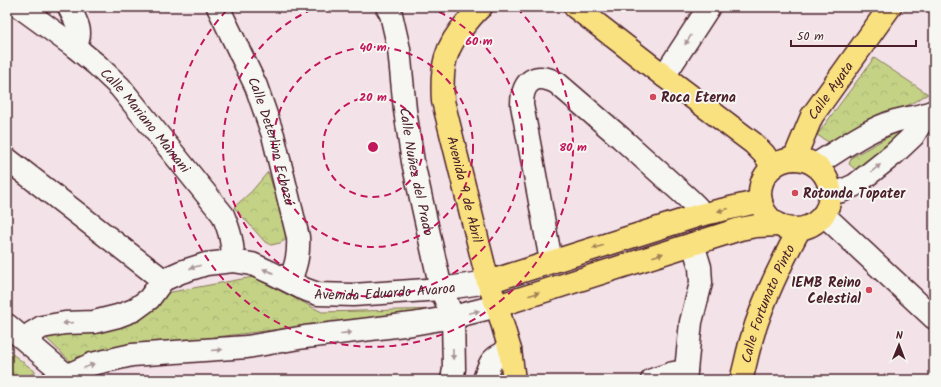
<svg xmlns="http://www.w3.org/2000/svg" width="941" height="387" viewBox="0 0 941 387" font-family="Kalam,sans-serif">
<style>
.forest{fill:url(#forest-crowns);stroke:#877858}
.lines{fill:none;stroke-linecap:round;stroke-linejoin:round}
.minor-casing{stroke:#4a1f2b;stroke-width:25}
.major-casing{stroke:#4a1f2b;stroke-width:25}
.minor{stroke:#f6f6f2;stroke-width:22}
.major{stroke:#fae180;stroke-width:22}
.oneway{fill:#a99598}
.oneway2{fill:#a28056}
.ring{fill:none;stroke:#c2185b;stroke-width:2;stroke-dasharray:7 5}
.poi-dot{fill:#d1495b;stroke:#f6f6f2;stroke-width:1.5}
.labels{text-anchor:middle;stroke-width:4;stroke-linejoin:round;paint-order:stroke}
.street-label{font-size:14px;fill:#4a1f2b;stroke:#f6f6f2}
.poi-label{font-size:14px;font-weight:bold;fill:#4a1f2b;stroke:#f6f6f2;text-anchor:start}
.centre{fill:#c2185b;stroke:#f6f6f2;stroke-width:2}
.ring-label{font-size:12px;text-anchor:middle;font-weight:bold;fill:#c2185b;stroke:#f6f6f2;stroke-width:4;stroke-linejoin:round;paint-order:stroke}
</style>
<defs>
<pattern id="forest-crowns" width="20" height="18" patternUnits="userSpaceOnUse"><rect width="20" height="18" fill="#c4d286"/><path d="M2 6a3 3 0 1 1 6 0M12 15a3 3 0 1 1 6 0" fill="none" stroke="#aab474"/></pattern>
</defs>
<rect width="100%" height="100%" fill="#f3e2e7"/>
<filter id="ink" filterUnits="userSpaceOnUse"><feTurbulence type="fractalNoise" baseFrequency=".025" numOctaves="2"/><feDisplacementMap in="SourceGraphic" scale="8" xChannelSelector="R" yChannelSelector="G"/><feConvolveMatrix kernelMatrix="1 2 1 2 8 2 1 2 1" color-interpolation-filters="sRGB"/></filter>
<g filter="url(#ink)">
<path class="forest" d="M874,58l54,36 -93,52 -18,-11z
M917,121l-61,49 -7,-6 3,-7z
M268,172l20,61 -1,6 -7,4 -9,2 -6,-3 -31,-35 17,-15z
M253,277l69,35 116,-3 2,8 -136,9 -182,23 -49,15 -28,-27 121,-44z
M7,350l29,22 -15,8h-14z"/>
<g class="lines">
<g class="minor-casing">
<g id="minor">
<path id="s1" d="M20,7l55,40 22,18 23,22 103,128c7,17 10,28 10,46"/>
<path d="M69,7c7,15 15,24 6,40"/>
<path id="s2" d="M218,7l38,79 17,49 25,102c1,18 -2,28 -8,44"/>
<path id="s3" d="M387,7l4,7 8,35 6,61 8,52 28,127 12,28 1,52 -2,11"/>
<path d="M664,76l45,-69"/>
<path d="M7,159l156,121"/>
<path d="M815,165c25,-15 51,-35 80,-44 13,-4 26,-4 39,-10"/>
<path d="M831,193l11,-2 13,-6 39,-31 19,-18 12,-20"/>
<path d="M824,215l110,103"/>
<path d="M551,261l-29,-156c0,-25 14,-33 35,-22l64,55 69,62 7,7 3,8"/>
<path d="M7,325l65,55"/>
<path id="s4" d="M26,340l6,-7 10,-6 23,-4 29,-1 24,-6 16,-6 15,-11 14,-19 18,-8 25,-8 27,-3 19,3 20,9 32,16 14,5 35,1 88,-6 47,-7"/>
<path d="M53,380l13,-4 26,-12 40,-9 115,-8 58,-10 107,-13 41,-7 44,-11"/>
<path d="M484,380c6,-19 7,-22 26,-30"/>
<path d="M652,380l21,-7 13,-2"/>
<path d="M685,380l6,-58 10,-39 -1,-16 -7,-23"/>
</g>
</g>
<g class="major-casing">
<g id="major">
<path id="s5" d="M481,7c-5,4 -9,9 -13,14 -24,26 -27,46 -25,80l45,181 9,24 13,44 4,30"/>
<path d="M575,7l89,69 89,67 11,11 9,13"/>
<circle cx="795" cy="194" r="35"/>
<path id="s6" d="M794,159l18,-43 78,-109"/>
<path d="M488,282l212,-67 61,-14"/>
<path d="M497,306l243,-77 16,-3 23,-1"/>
<path id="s7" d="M741,380c4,-13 6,-26 10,-39 11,-39 29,-76 48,-111"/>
</g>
</g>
<use href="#minor" class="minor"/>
<use href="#major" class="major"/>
</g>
<defs><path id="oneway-solid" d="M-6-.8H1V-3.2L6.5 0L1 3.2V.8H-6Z"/></defs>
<g class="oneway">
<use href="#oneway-solid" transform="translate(688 40) rotate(123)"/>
<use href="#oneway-solid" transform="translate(876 168) rotate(-39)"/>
<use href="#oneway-solid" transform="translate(195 267) rotate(162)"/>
<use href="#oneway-solid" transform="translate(268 271) rotate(-157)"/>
<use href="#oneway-solid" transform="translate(474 312) rotate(-14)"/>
<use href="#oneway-solid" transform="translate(68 323) rotate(175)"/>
<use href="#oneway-solid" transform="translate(346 333) rotate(-7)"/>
<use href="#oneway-solid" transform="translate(217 350) rotate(-5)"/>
<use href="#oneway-solid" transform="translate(453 354) rotate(89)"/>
<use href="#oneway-solid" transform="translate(89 366) rotate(-22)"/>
</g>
<g class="oneway2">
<use href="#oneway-solid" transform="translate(723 210) rotate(166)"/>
<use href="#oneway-solid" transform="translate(598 247) rotate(163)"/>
<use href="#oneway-solid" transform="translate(658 255) rotate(-18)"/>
<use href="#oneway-solid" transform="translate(534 294) rotate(-18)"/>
</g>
</g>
<g class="ring">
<circle cx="373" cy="147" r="50"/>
<circle cx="373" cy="147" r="100"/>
<path d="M428 7A150 150 0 1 1 318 7"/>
<path d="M517 8A200 200 0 1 1 229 8"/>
</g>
<g class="poi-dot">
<circle cx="653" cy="97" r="4"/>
<circle cx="795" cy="193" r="4"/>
<circle cx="869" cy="290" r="4"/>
</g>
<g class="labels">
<g class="street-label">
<text dy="5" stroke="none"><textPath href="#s6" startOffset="78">Calle Ayata</textPath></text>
<text dy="5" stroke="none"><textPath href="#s1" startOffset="170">Calle Mariano Mamani</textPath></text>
<text dy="5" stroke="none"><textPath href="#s2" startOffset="145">Calle Deterlino Echazú</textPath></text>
<text dy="5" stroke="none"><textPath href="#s3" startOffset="168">Calle Nuñez del Prado</textPath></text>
<text dy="5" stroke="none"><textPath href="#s5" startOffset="197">Avenida 9 de Abril</textPath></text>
<text dy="5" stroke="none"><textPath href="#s4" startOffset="389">Avenida Eduardo Avaroa</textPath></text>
<text dy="5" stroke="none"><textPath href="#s7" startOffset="81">Calle Fortunato Pinto</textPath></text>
</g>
<g class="poi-label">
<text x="661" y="102">Roca Eterna</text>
<text x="803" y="198">Rotonda Topater</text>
<text x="861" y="287" text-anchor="end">IEMB Reino<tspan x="861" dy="16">Celestial</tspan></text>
</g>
</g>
<circle cx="373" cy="147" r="6" class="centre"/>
<g class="ring-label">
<text x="479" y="45">60 m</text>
<text x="373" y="51">40 m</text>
<text x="373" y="101">20 m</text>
<text x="573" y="151">80 m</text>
</g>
<rect width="941" height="387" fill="none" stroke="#f6f6f2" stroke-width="24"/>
<rect x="12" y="12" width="917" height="363" fill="none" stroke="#4a1f2b" stroke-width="1.5" filter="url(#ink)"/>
<g transform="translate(899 345) rotate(1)" stroke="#f6f6f2" stroke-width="3" paint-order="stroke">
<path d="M0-3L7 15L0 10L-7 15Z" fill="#4a1f2b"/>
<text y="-6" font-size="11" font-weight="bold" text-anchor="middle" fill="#4a1f2b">N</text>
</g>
<path d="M791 40v6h125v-6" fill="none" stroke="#4a1f2b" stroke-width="2"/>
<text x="797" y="40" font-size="12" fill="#4a1f2b" stroke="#f6f6f2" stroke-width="3" paint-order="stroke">50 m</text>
</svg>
